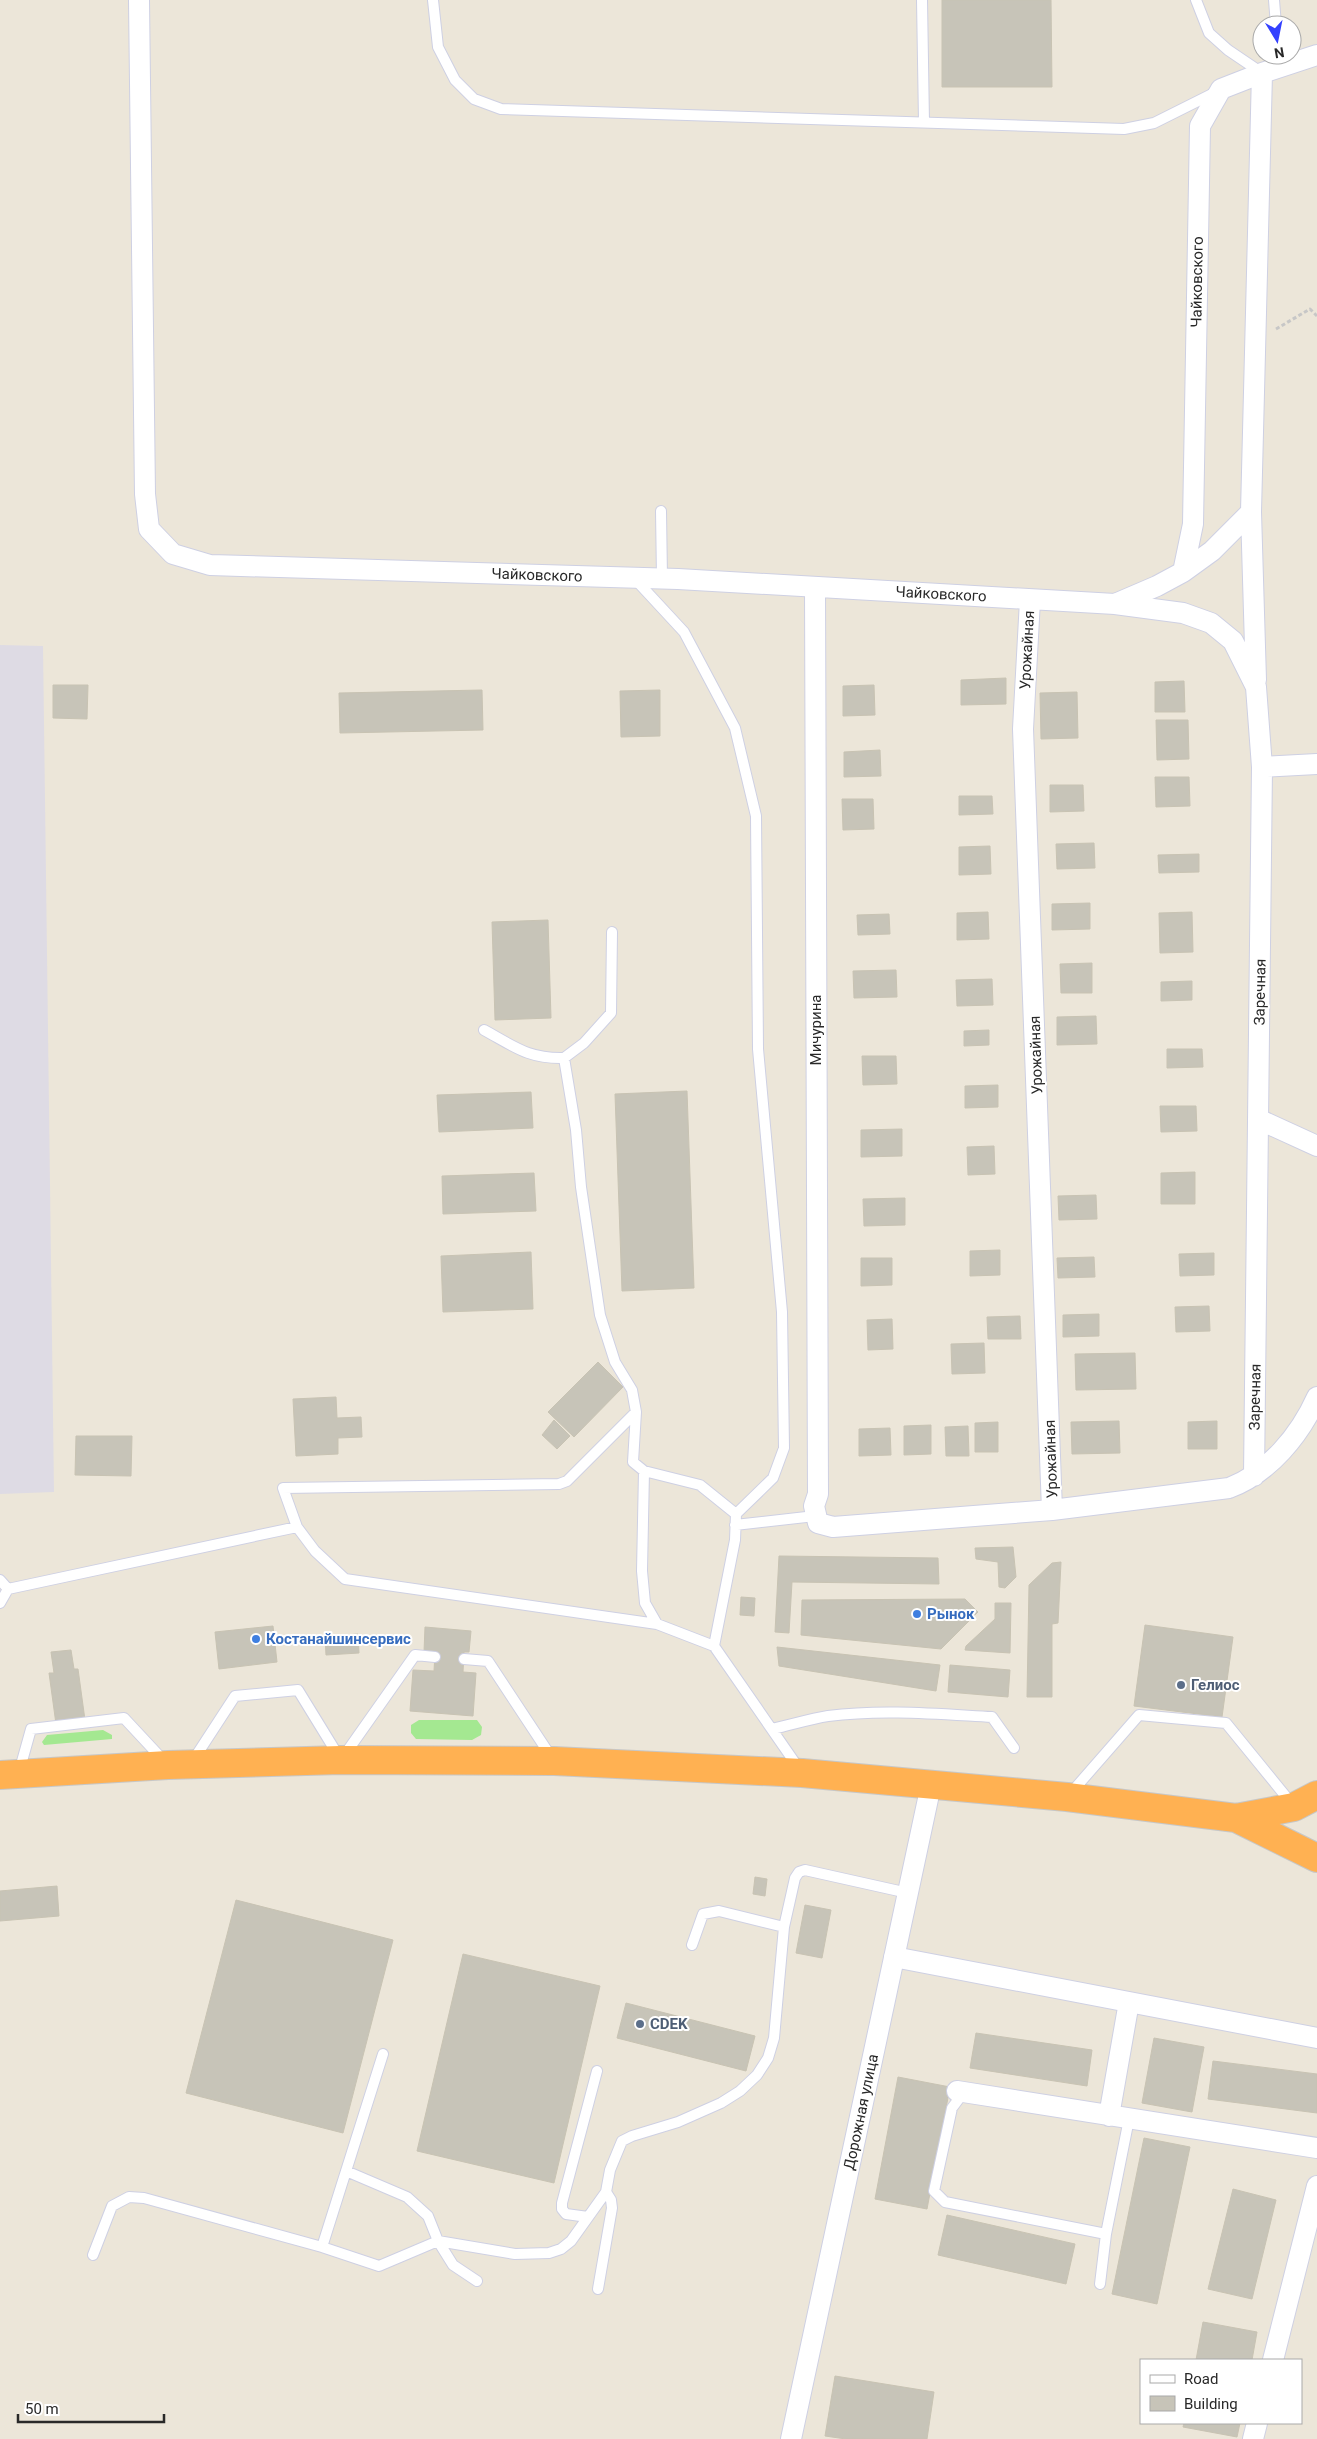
<svg xmlns="http://www.w3.org/2000/svg" width="1317" height="2439" viewBox="0 0 1317 2439" font-family="Roboto,sans-serif">
<style>
.industrial{fill:#dedbe4}
.green{fill:#a4e891}
.building{fill:#c7c4b8;stroke:#c8c3b3}
.lines{fill:none;stroke-linecap:round;stroke-linejoin:round}
.lane-casing{stroke:#ced0e3;stroke-width:12}
.street-casing{stroke:#ced0e3;stroke-width:22}
.highway-casing{stroke:#c7c7c7;stroke-width:30}
.path{stroke:#c7c7c7;stroke-width:3;stroke-dasharray:4 2.5;stroke-linecap:butt}
.lane{stroke:#fff;stroke-width:10}
.street{stroke:#fff;stroke-width:20}
.highway{stroke:#ffb152;stroke-width:28}
.shop-dot{fill:#3f7fe0;stroke:#fff;stroke-width:2}
.service-dot{fill:#5c6f8a;stroke:#fff;stroke-width:2}
.labels{text-anchor:middle;stroke-width:4;stroke-linejoin:round;paint-order:stroke}
.street-label{font-size:15px;fill:#292929;stroke:#fff}
.shop-label{font-size:15px;font-weight:bold;fill:#366cbe;stroke:#fff;text-anchor:start}
.service-label{font-size:15px;font-weight:bold;fill:#4e5e75;stroke:#fff;text-anchor:start}
</style>
<rect width="100%" height="100%" fill="#ece6d9"/>
<path class="industrial" d="M0,645l43,1 11,846 -54,2z"/>
<path class="green" d="M419,1720h58l5,7 -1,8 -9,5 -56,-1 -5,-6v-8z
M103,1730l9,5v4l-68,6 -2,-3 5,-7z"/>
<path class="building" d="M942,0h109l1,87h-110z
M1006,678v26l-45,1v-25z
M1184,681l1,31h-30v-30z
M53,685h35l-1,34 -34,-1z
M874,685l1,30 -32,1v-30z
M482,690l1,40 -143,3 -1,-40z
M660,690v46l-39,1 -1,-46z
M1077,692l1,46 -37,1 -1,-46z
M1156,720h32l1,39 -32,1z
M880,750l1,26 -37,1v-25z
M1155,777h34l1,29 -34,1z
M1050,785h33l1,26 -34,1z
M959,796h33l1,18 -34,1z
M842,799h31l1,30 -31,1z
M1094,843l1,25 -38,1 -1,-25z
M990,846l1,28 -32,1v-28z
M1199,854v18l-40,1 -1,-18z
M1090,903v26l-38,1v-26z
M988,912l1,27 -32,1v-27z
M1192,912l1,40 -33,1 -1,-40z
M889,914l1,20 -32,1 -1,-20z
M548,920l3,98 -56,2 -3,-98z
M1092,963v30h-31l-1,-29z
M896,970l1,27 -43,1 -1,-27z
M992,979l1,26 -36,1 -1,-26z
M1192,981v19l-31,1v-19z
M1096,1016l1,28 -40,1v-28z
M989,1030v15l-25,1v-15z
M1167,1049h35l1,18 -36,1z
M862,1056h34l1,28 -34,1z
M998,1085v22l-33,1v-22z
M687,1091l7,197 -72,3 -7,-197z
M531,1092l2,36 -94,4 -2,-37z
M1160,1106h36l1,25 -36,1z
M902,1129v27l-41,1v-27z
M994,1146l1,28 -27,1 -1,-28z
M1195,1172v32h-34v-31z
M534,1173l2,38 -93,3 -1,-38z
M1096,1195l1,24 -38,1 -1,-24z
M905,1198v27l-41,1 -1,-27z
M1000,1250v25l-30,1v-25z
M531,1252l2,57 -90,3 -2,-56z
M1214,1253v22l-34,1 -1,-22z
M1094,1257l1,20 -37,1 -1,-20z
M861,1258h31v27l-31,1z
M1209,1306l1,25 -34,1 -1,-25z
M1099,1314v22l-36,1v-22z
M1020,1316l1,23h-33l-1,-22z
M892,1319l1,30 -25,1 -1,-30z
M984,1343l1,30 -33,1 -1,-30z
M1135,1353l1,36 -60,1 -1,-36z
M598,1362l25,25 -49,50 -26,-25z
M336,1397l1,21 24,-1 1,20 -24,1v16l-42,2 -3,-57z
M554,1420l16,16 -13,13 -15,-14z
M1119,1421l1,32 -48,1 -1,-32z
M1217,1421v28h-29v-27z
M998,1422v30h-23v-29z
M931,1425v29l-27,1v-29z
M968,1426l1,30h-23l-1,-29z
M890,1428l1,27 -32,1v-27z
M76,1436h56l-1,40 -56,-1z
M1013,1547l3,30 -11,11 -6,-1 -1,-25 -22,-3 -1,-11z
M779,1556l159,2 1,26 -147,-2 -3,51 -14,-1z
M1061,1562l-3,61 -6,1v73h-25l2,-112 23,-22z
M741,1597l14,1 -1,18 -14,-1z
M965,1599l13,13 -37,37 -140,-14 1,-35z
M995,1603h16l-1,50 -45,-3 1,-4 29,-27z
M1145,1625l88,12 -11,80 -88,-11z
M273,1626l4,36 -58,7 -4,-37z
M425,1627l46,4 -2,21h-5l-1,20 13,1 -3,43 -63,-5 3,-41 21,1 1,-18 -11,-1z
M358,1634l1,19 -33,2 -1,-18z
M777,1647l163,18 -4,26 -157,-25z
M71,1650l3,19h4l7,51 -29,4 -7,-51h5l-3,-21z
M950,1665l60,5 -2,27 -60,-5z
M755,1877l12,2 -2,17 -12,-2z
M57,1886l2,30 -59,5v-30z
M236,1900l157,40 -50,193 -157,-40z
M805,1905l26,5 -9,48 -26,-5z
M463,1954l137,32 -46,197 -137,-32z
M626,2003l129,33 -9,35 -129,-33z
M976,2033l116,17 -5,36 -117,-18z
M1154,2038l50,9 -12,65 -50,-9z
M1213,2061l104,13v39l-109,-14z
M898,2077l52,10 -23,122 -52,-10z
M1144,2138l46,9 -33,157 -45,-10z
M1233,2189l43,11 -24,99 -44,-10z
M947,2215l128,29 -9,40 -128,-29z
M1203,2322l54,10 -5,28h-56z
M835,2376l99,16 -7,47h-81l-21,-3z
M1184,2423h56l-3,14 -54,-10z"/>
<g class="lines">
<g class="lane-casing">
<path id="lane" d="M433,0l5,47 17,33 19,19 27,10 623,20 30,-6 62,-31
M922,0l2,122
M1196,0l13,33 19,17 34,23
M1274,0l2,25
M661,511l1,67
M634,578l50,54 51,96 21,88 2,233 24,263 2,136 -11,30 -37,36
M612,932l-1,81 -27,30 -20,15 12,72 5,57 19,128 15,47 17,28 4,22 -3,50 11,9 56,14 36,29 -1,26 -21,106
M484,1030c31,17 45,29 80,28
M636,1412l-69,69 -8,3 -276,4 14,39 18,24 30,28 312,45 57,22 86,124
M644,1471l-2,100 3,32 12,21
M735,1525l80,-9
M0,1580l8,9
M0,1603l8,-14 289,-62
M464,1659l24,2 64,97
M772,1729c19,-4 37,-10 56,-13 54,-7 109,-2 164,1l22,31
M192,1762l43,-66 63,-6 43,70 74,-105 20,2
M19,1772l12,-43 93,-11 41,44
M1070,1794l69,-79 87,8 66,81
M692,1945l11,-31 16,-3 65,16
M964,2092l-12,16 -18,83 11,11 161,32
M346,2171l61,26 21,19 10,25 15,24 24,16
M588,2217l-22,-3 -4,-5v-6l35,-132
M322,2247l61,-193
M93,2255l19,-49 17,-9 15,1 178,49 57,19 59,-25 77,13 34,-1 12,-4 10,-8 35,-49 4,-22 12,-29 10,-5 46,-14 43,-19 19,-12 17,-16 11,-17 6,-20 10,-111 11,-49 4,-6 6,-2 103,23
M1100,2284l6,-50 23,-115
M598,2289l14,-81 -1,-8 -5,-8"/>
</g>
<g class="street-casing">
<path id="street" d="M139,0l6,494 4,35 24,25 37,11 468,14 437,25 42,-18 26,-14 10,-48 7,-398 21,-37 41,-16 55,-18
M1251,512l5,168
M1183,572l29,-21 39,-39 11,-439
M815,587l3,907 -4,12 4,17 15,4 219,-17 177,-22c40,-15 71,-53 88,-91
M1030,600l-7,129 29,781
M1115,604l68,9 28,10 22,18 23,46 6,80 -8,709
M1262,767l55,-3
M1258,1119l59,27
M894,1957l423,81
M957,2091l360,57
M1109,2116l20,-114
M1273,2360l44,-174
M791,2439l140,-654
M1253,2439l4,-16"/>
</g>
<g class="highway-casing">
<path id="highway" d="M0,1775l168,-10 173,-5 213,1 248,12 265,24 169,21 81,40
M1236,1818l58,-11 23,-12"/>
</g>
<path class="path" d="M1276,329l34,-20 7,7"/>
<use href="#lane" class="lane"/>
<use href="#street" class="street"/>
<use href="#highway" class="highway"/>
</g>
<g class="shop-dot">
<circle cx="917" cy="1614" r="5"/>
<circle cx="256" cy="1639" r="5"/>
</g>
<g class="service-dot">
<circle cx="1181" cy="1685" r="5"/>
<circle cx="640" cy="2024" r="5"/>
</g>
<g class="labels">
<g class="street-label">
<text transform="translate(1197 282) rotate(-89)" y="5">Чайковского</text>
<text transform="translate(537 575) rotate(2)" y="5">Чайковского</text>
<text transform="translate(941 594) rotate(3)" y="5">Чайковского</text>
<text transform="translate(1027 650) rotate(-87)" y="5">Урожайная</text>
<text transform="translate(1260 992) rotate(-89)" y="5">Заречная</text>
<text transform="translate(816 1030) rotate(-90)" y="5">Мичурина</text>
<text transform="translate(1036 1055) rotate(-92)" y="5">Урожайная</text>
<text transform="translate(1255 1397) rotate(-89)" y="5">Заречная</text>
<text transform="translate(1051 1459) rotate(-92)" y="5">Урожайная</text>
<text transform="translate(861 2112) rotate(-78)" y="5">Дорожная улица</text>
</g>
<g class="shop-label">
<text x="927" y="1619">Рынок</text>
<text x="266" y="1644">Костанайшинсервис</text>
</g>
<g class="service-label">
<text x="1191" y="1690">Гелиос</text>
<text x="650" y="2029">CDEK</text>
</g>
</g>
<rect x="1140" y="2359" width="162" height="65" fill="#ffffff" stroke="#a9a9a9"/>
<rect x="1150" y="2375" width="25" height="8" fill="#ffffff" stroke="#a9a9a9"/>
<text x="1184" y="2384" font-size="15" fill="#292929">Road</text>
<rect x="1150" y="2396" width="25" height="15" fill="#c7c4b8" stroke="#a9a9a9"/>
<text x="1184" y="2409" font-size="15" fill="#292929">Building</text>
<g transform="translate(1277 40) rotate(170)"><circle r="24" fill="#ffffff" stroke="#a9a9a9"/>
<path d="M0-4L9 19L0 12L-9 19Z" fill="#3441ff"/>
<text y="-8" font-size="14" font-weight="bold" text-anchor="middle" fill="#292929">N</text>
</g>
<path d="M18 2414v8h146v-8" fill="none" stroke="#292929" stroke-width="2.5"/>
<text x="25" y="2414" font-size="15" fill="#292929" stroke="#ffffff" stroke-width="4" paint-order="stroke">50 m</text>
</svg>
